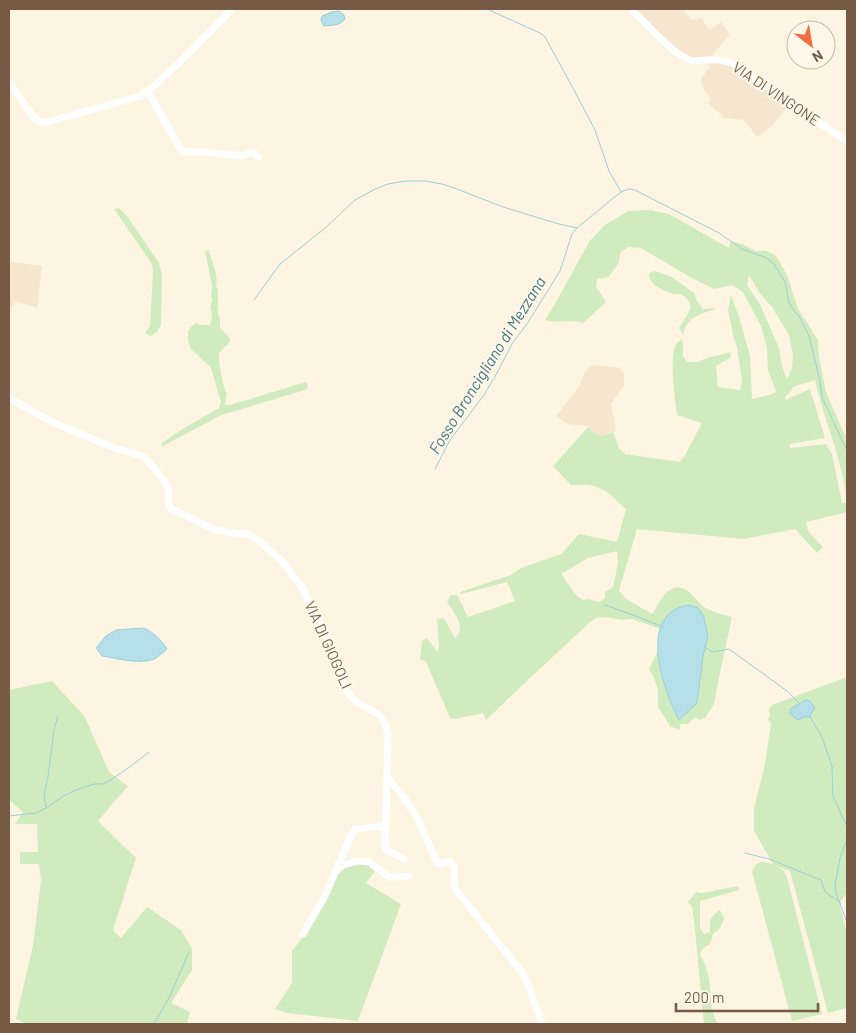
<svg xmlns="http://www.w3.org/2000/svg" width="856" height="1033" viewBox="0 0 856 1033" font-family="Barlow,sans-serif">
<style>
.residential{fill:#f6e6d0}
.green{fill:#d0ecbf;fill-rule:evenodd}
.water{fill:#b5dfe9;stroke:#9bcedb}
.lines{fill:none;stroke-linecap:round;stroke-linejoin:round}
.stream{stroke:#9bcedb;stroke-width:1}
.minor{stroke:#fff;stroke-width:7}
.labels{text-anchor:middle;stroke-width:4;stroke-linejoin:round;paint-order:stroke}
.street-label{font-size:15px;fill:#775a46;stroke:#fff8ea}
.water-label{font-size:16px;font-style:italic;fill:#3b7685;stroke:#fff8ea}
</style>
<rect width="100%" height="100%" fill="#fef4e2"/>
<path class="residential" d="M633,9h50l8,11 11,-2 7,12 12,-8 9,13 -17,19 1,3 16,3 11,4 52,36 -21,26 -15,11 -13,-17 -19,-2 -17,-15 3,-4 -9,-13 -1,-7 10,-14 -30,-5 -21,-20z
M11,262l31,4 -5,42 -21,-7 -7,10v-48z
M598,365l22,3 4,6v11l-13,19 5,27 -14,5 -10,-4 -3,-6 -21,-2 -12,-8 23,-29 6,-15 5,-6z"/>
<path class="green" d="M119,208l8,8 32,47 3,12 -1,50 -4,7 -6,4 -6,-3 5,-7 3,-54 -1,-8 -38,-55z
M650,210l19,4 60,34 2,-7 11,3 13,7h12l9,5 11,19 11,34 20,31 1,17 7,35 12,28 9,19v73l-41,10 2,9 15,16 -6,6 -22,-24 -51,10 -107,-10 -18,62 6,7 27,16c6,-7 9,-20 19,-25 16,-8 24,13 35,19 8,5 17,6 26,9l-14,65 -4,22 -9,14 -7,2 -2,-3 -8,7h-7l-2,6 -9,-4 -12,-19v-16l-3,-11 -6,-11 9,-18c1,21 9,43 17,62l28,-57 5,-19 -45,-15 -2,7 -29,-10 -10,1 -10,-2 -14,-1 -8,5 -61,57 -43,41 -3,-7 -28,6 -5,-1 -24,-56 -6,-3 2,-18 5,-3 10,14 2,-5 -2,-28 7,-1 11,20c12,-11 -1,-25 -8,-36l4,-7h6l11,22 47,-16 -8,-19 -46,12 -1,-2 51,-17 10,-7 40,-14 18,-20 38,8 9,-33c-21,-19 -24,-26 -55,-24l-18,-19 36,-40 3,6 10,4 11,-4 6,16 6,6 54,8 5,-5 18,-34 -25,-8c-2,-15 -8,-59 -1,-71 2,-2 4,-4 6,-5l1,4v13l4,6h10l10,-4 24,-6 -1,6 -14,8 2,21 22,3 2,-9 -5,-34 -3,-8 -6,-29 3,-15 9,25 10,36 2,43 17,-4 7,-3 -8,-22 -1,-21 -6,-23 -18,-34 -11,-7 -18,4 -24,-12 -49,-29 -13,-1 -8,6 -1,9 -10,15 -12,2 -1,8 10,15 -23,21c-14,-4 -23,1 -38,-3l10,-16 34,-62 16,-17 23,-14zM749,275l10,17 13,15 17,28 4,21 -1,12 -5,11 -5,-13 -3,-18 -19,-44 -13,-19zM815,380c9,41 28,80 32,123h-5l-10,-49 -6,-10 -36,4v-4l35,-6 -15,-49 -25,11v-3l6,-6 2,-4zM617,551l1,12 -5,24 -8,5v6l-5,4 -13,-3 -4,1 -7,-5 -15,-21 27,-16z
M209,250c2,12 10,24 7,36l2,4v24l2,6v8c2,3 9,7 10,12 0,5 -7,7 -10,12 -3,6 3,35 7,42l-1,3 -1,8h5l76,-23 2,4 -1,3 -5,2 -81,24 -60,32 1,-4 19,-13 38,-22 2,-6 -10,-34 -21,-20 -2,-8v-9l4,-5 4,-3 4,2h10c3,-6 2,-12 0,-18l2,-6 -1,-5 1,-11 -7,-34z
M655,271l17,6 22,16 3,8 6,8 14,-1c-9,5 -22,5 -29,15 -3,3 -4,8 -5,12l-4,-7 7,-11 5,-10c-2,-5 -4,-10 -9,-12 -4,-2 -4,0 -8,-1 -10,-2 -26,-10 -25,-21z
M847,677v208l-1,9 -7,9 8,30v75l-19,5 -38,-142 -16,-6 9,5 4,7 35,137 -30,7 -40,-150c7,-12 9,-10 21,-7l-19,-33v-23l11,-44 6,-41 -3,-3 2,-5 -1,-6 3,-4z
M52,681l33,36 24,55 19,14 -30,35 38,37 -23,72 8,8 26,-31 34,23 11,18v22l-21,33 19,9 -3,12h-160l-11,-5 17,-74 8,-65 -2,-16h-19v-12h18l-1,-28h-22l8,-12 -14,-12v-110z
M366,863l10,7 -10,13 35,21 -43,117 -71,-8 -12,-4 17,-26v-32l11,-14 32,-60 14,-12z
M739,886v4l-39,11v27l4,6 6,-2c-1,-12 1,-16 10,-22l4,9 -4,9 -7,6 -3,10 -8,5 -2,6 5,9 4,14 3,34 6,12h-14l-10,-104 -2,-13 -4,-5 8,-10 6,1z"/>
<path class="water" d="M339,11l5,4 1,4c-5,7 -13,6 -21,7l-3,-6 1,-4 10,-4z
M689,605l9,3 6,9 4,20 -5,19 -6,47 -18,17c-16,-30 -43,-107 10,-115z
M143,628c10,3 19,13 24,21 -4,3 -8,8 -13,10 -13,6 -39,-1 -52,-3l-6,-8 10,-12 10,-6z
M806,700l4,1 5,8 -4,4 -1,4h-6l-6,3 -9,-7 3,-5z"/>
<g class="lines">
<path class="stream" d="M487,9l55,25 3,3 29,53 21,40 14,41 12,21
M254,300l26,-36 44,-35 31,-29 20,-11 13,-5 17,-3h20l17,3 15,5 46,18 56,17 18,4
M435,469l15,-29 34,-45 13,-22 16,-31 14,-18 33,-53 12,-37 5,-6 40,-33 6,-4 6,-2 6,1 84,43 23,16 25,9 7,6 11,18 4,21 5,8 5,5 10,20 11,45 2,16 25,54
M605,605l28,10 30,12
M704,647l9,5 16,-3 58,42 13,13
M810,717l12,20 10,29 1,30 14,31
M46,807l-2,-12 4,-18 6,-47 4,-15
M9,816l27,-3 10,-5 17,-12 13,-6 18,-6h9l6,-3 22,-15 18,-14
M847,839l-7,19 -5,27 1,8 11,30
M745,853l24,6 52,21 4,12 16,11
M154,1024l16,-28 19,-44"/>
<path class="minor" d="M631,9c14,13 46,50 63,52 4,0 8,-1 12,-1 11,-1 20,0 30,5l85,59 26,17
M9,82l26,37 5,3h8l92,-26 12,-8 32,-30 48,-49
M148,92l33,58 3,2h25l31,4 12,-4 3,1 3,4
M9,398l43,24 60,25 30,9 3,2 8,9 13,16 3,8 -1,10 3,8 14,6 30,15 23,4 7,-1 13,7 24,21 20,26 27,56 15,44 10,13 25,15 6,8 3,11 -1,43 17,20 13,20 20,46 2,1 11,-3c9,8 1,19 6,29l65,81 6,11 15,42
M387,777l-2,70 2,3 17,9
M338,864l6,1 14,-4 11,1 20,15 20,-1
M303,934l22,-38 27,-63 3,-4 30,-3"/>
</g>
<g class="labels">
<g class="street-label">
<text transform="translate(776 94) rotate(34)" y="5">VIA DI VINGONE</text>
<text transform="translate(328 645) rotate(66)" y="5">VIA DI GIOGOLI</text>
</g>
<g class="water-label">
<text transform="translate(487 365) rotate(-58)" y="6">Fosso Broncigliano di Mezzana</text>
</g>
</g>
<rect width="856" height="1033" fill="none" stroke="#775a46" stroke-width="20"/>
<g transform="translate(811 45) rotate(149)"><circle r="24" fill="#fff8ea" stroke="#c9b9a8"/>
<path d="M0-4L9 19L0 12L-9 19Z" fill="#f16e3e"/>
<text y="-8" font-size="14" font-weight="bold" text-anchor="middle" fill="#775a46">N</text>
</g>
<path d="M676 1003v8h142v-8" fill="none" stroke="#775a46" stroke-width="2.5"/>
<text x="684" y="1003" font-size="15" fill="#775a46" stroke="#fff8ea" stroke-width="4" paint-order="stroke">200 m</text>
</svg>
